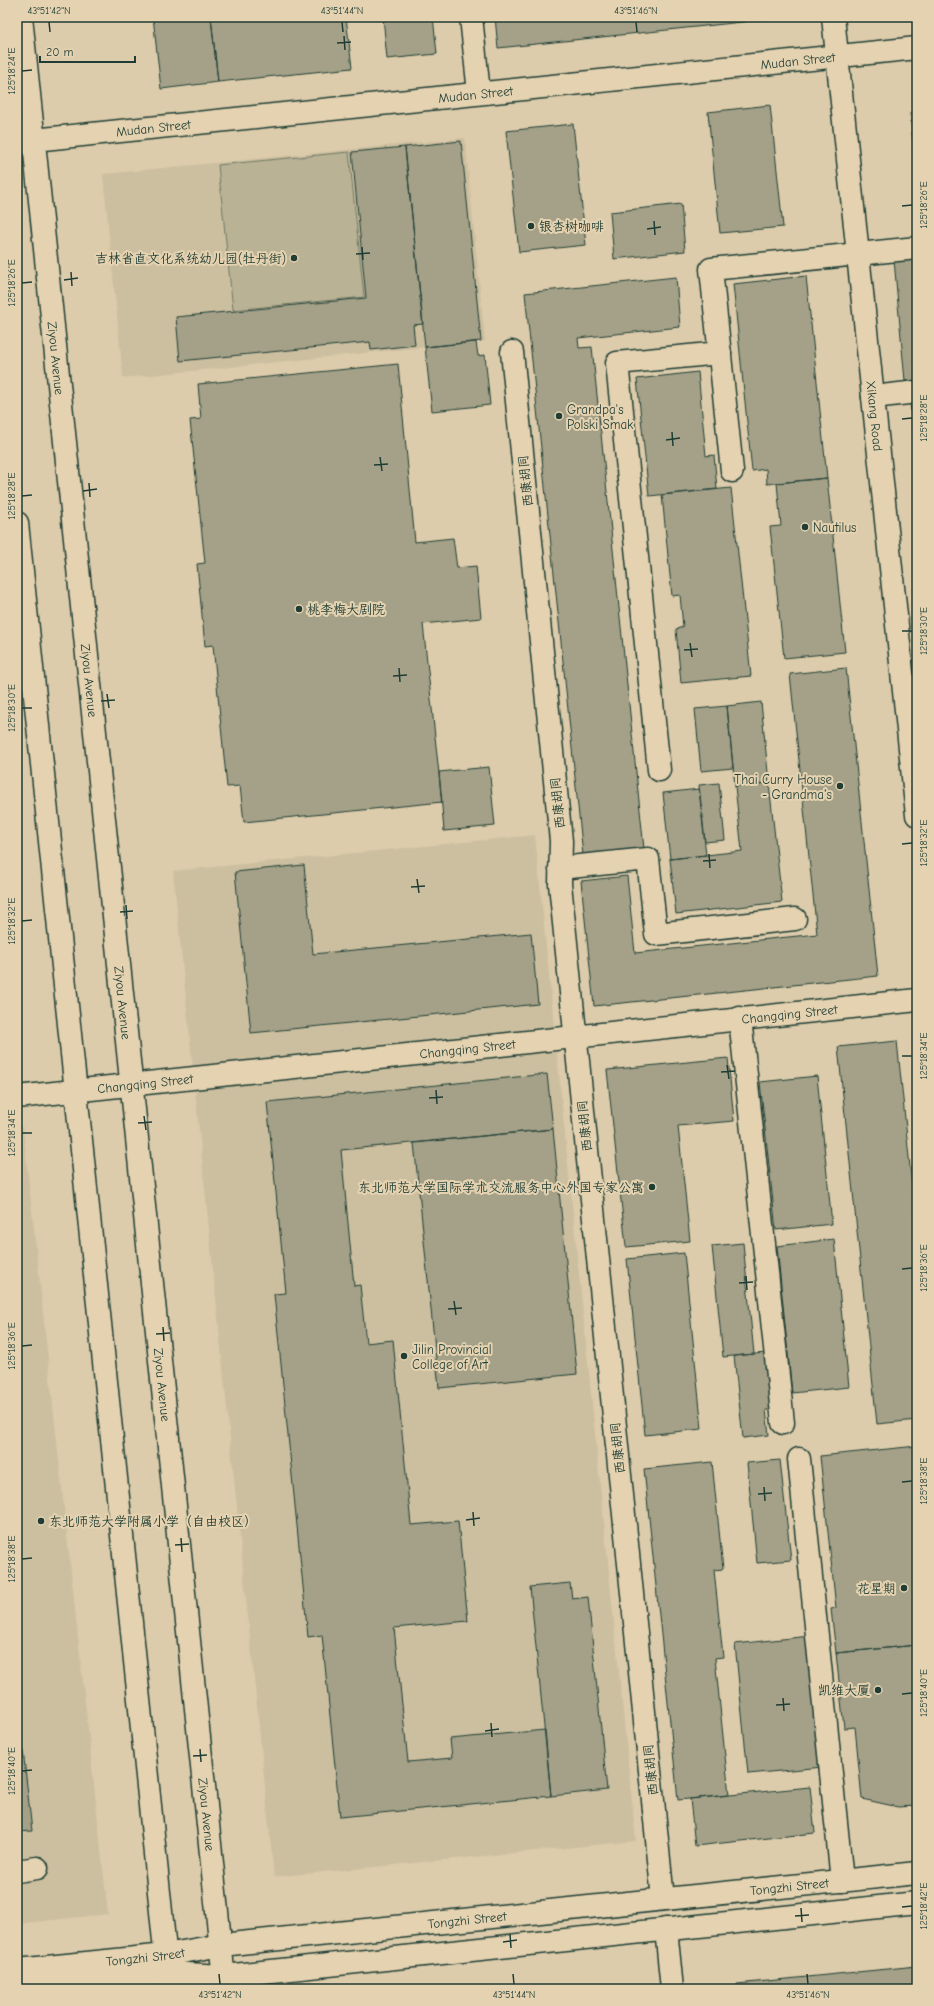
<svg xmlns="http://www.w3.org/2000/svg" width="934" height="2006" viewBox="0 0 934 2006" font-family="'Comic Neue','LXGW WenKai TC',sans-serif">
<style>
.built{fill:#ccbfa0}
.green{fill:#bab295;stroke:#6c7864}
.building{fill:#a4a188;stroke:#1f3d34}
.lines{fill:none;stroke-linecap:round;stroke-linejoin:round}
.minor-casing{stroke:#1f3d34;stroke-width:25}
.major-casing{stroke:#1f3d34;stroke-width:25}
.minor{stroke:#e5d2b0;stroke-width:22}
.major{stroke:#e5d2b0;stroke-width:22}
.ticks{fill:none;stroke:#1f3d34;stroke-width:1.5}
.poi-dot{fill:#1f3d34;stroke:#e5d2b0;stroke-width:1.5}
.labels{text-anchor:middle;stroke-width:4;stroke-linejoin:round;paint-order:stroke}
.street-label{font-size:13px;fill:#1f3d34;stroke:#e5d2b0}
.poi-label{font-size:13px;fill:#1f3d34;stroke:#e5d2b0;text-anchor:start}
.neatline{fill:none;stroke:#1f3d34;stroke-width:1.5}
.ticks-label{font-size:10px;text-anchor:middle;fill:#1f3d34}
</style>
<rect width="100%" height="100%" fill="#ddccab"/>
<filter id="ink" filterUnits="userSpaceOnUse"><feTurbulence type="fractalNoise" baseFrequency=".025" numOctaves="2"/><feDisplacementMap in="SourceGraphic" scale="8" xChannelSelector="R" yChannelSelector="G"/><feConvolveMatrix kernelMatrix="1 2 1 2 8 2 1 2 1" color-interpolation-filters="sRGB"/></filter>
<g filter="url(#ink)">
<path class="built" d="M465,138l20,203 -362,37 -20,-204z
M535,835l101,1006 -362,36 -101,-1006z
M23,1127l85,787 -91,10v-796z"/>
<path class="green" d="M349,152l15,145 -131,13 -15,-145z"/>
<path class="building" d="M153,17h58l7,65 -57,7z
M211,17h135l6,51 -134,14z
M383,17h50l4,37 -50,5z
M495,17h276v2l-273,29z
M770,105l13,122 -63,6 -12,-121z
M917,112v73l-7,-72z
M573,124l13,121 -67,7 -13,-121z
M461,141l20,200 -56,6 -20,-200z
M405,147l18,177 -10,1 2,20 -44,5 -1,-8 -190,19 -4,-44 190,-19 -14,-146z
M681,204l4,47 -71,8 -4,-47z
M917,258v122l-12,1 -11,-121z
M806,276l21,202 -60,6 -1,-15 -14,2 -19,-187z
M676,277l4,50 -102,11 1,10 13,-1 52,502 -61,6 -58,-562z
M476,342l2,14 7,-1 5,50 -58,6 -7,-64z
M398,364l17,178 38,-4 4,30 19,-2 5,52 -58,6 19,178 -198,20 -4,-36 -13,1 -14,-142 -8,1 -8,-82 8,-1 -15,-143 11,-1 -3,-35z
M698,372l8,84 8,-1 3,34 -68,7 -12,-117z
M917,401v74l-7,-73z
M827,478l18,174 -61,6 -14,-131 11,-1 -4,-43z
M731,488l20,188 -70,7 -5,-54 7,-2 -3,-32 -8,1 -10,-101z
M846,668l32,308 -284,30 -13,-125 46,-5 8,77 182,-19 -27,-260z
M761,702l8,81 -34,3 -8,-80z
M727,706l6,62 -32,3 -6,-62z
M489,767l6,59 -51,5 -5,-59z
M719,783l6,57 -20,2 -6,-57z
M769,783l13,119 -106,12 -6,-55 72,-8 -7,-65z
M699,789l7,66 -36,4 -7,-66z
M304,865l9,89 218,-21 7,71 -287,29 -16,-161z
M897,1041l20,194v185l-40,4 -39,-377z
M728,1058l6,63 -56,5 12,115 -64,6 -19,-177z
M547,1074l6,55 -212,21 13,136 6,-1 6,58 27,-3 18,185 47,-4 10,100 -74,7 14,134 44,-4 -2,-19 95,-9 6,66 -211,21 -18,-182 -14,2 -34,-343 12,-1 -19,-191z
M817,1076l15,148 -56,6 -16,-148z
M553,1129l24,245 -138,14 -25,-245z
M834,1239l15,148 -57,6 -15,-147z
M743,1243l11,111 -31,3 -11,-111z
M684,1253l18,176 -57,6 -18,-176z
M766,1353l6,57h-6l3,25 -26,3 -9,-82z
M917,1446v199l-81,8 -5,-44 5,-1 -16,-152z
M780,1460l11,100 -34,3 -10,-100z
M712,1462l11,107 -9,1 9,87 -8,1 14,137 -51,5 -34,-331z
M570,1583l2,16 16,-2 19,193 -56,6 -21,-209z
M810,1636l13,131 -75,7 -13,-130z
M917,1645v161l-19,1 -36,-8 -7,-72 -11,1 -8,-75z
M17,1696l15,135 -15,1z
M810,1787l5,46 -120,13 -5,-47z
M917,1966v23h-180v-5z"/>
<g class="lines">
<g class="minor-casing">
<g id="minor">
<path d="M471,17l8,76"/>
<path id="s1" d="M833,17l84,798"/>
<path id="s2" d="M34,140l883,-92"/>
<path d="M512,352l49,489 -1,43 103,1015"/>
<path d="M873,397l44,-5"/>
<path d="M732,471l-21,-202 206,-21"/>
<path d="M659,770l-42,-407 103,-10"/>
<path d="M560,868l88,-9 8,75 139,-15"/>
<path d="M740,1018l43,405"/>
<path id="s3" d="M17,1097l900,-97"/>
<path d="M799,1459l43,422"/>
<path d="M17,1871l20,-3"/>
<path d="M666,1929l6,60"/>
</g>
</g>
<g class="major-casing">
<g id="major">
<path id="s4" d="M21,17l204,1972"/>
<path d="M17,523l152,1466"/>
<path id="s5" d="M17,1970l149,-15 55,-10 696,-72"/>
<path d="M17,1989l151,-16 56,3 693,-73"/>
</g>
</g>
<use href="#minor" class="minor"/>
<use href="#major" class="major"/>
</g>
</g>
<path class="ticks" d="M49,22l1,10M342,22l1,10M636,22l1,10M344,36l1,14M337,43l14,-1M22,71l10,-1M902,206l10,-1M654,221l1,14M647,229l14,-2M362,247l1,13M356,254l14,-1M71,272l1,14M64,280l14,-2M22,283l10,-1M902,419l10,-1M672,432l1,14M666,440l14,-2M380,457l2,14M374,465l14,-1M89,483l1,14M83,491l14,-2M22,496l10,-1M902,631h10M690,643l2,14M684,650l14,-1M399,668l1,14M393,676l14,-1M107,694l2,14M101,701l14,-1M22,708h10M902,844l10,-1M709,854l1,14M703,861l13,-1M417,879l2,14M411,887l14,-1M126,905l1,14M120,912l13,-1M22,921l10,-1M902,1056h10M727,1065l2,14M721,1072l14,-1M436,1090l1,14M429,1098l14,-1M144,1116l2,14M138,1123l14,-1M22,1133h10M902,1269l10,-1M746,1276l1,14M739,1283l14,-1M454,1301l2,14M448,1309l14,-1M163,1327l1,14M156,1334l14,-1M22,1346l10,-1M902,1482l10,-1M764,1487l1,14M758,1494l14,-1M473,1512l1,14M466,1520l14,-2M181,1538l1,14M175,1545l14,-1M22,1559l10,-1M902,1694l10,-1M783,1698l1,13M776,1705l14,-1M491,1723l1,14M485,1731l14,-2M200,1749l1,13M193,1756l14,-1M22,1771l10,-1M902,1907l10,-1M801,1908l1,14M795,1916l14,-1M510,1934l1,14M503,1942l14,-2M219,1974l1,10M513,1974l1,10M807,1974l1,10"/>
<g class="poi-dot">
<circle cx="531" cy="226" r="4"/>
<circle cx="294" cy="258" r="4"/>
<circle cx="559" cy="416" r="4"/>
<circle cx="805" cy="527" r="4"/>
<circle cx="299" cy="609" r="4"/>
<circle cx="840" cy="786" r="4"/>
<circle cx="652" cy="1187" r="4"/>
<circle cx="404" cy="1356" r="4"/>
<circle cx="41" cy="1521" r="4"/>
<circle cx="904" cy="1588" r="4"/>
<circle cx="878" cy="1690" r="4"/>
</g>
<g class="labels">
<g class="street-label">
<text dy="5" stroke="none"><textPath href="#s2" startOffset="768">Mudan Street</textPath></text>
<text dy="5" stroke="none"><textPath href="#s2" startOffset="444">Mudan Street</textPath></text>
<text dy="5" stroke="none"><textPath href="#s2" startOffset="120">Mudan Street</textPath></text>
<text dy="5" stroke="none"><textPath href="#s4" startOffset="343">Ziyou Avenue</textPath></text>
<text dy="5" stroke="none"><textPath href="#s1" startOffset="401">Xikang Road</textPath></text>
<text transform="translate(525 481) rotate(-96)" y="5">西康胡同</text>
<text dy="5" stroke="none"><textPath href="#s4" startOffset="667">Ziyou Avenue</textPath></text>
<text transform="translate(557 803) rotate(-96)" y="5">西康胡同</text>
<text dy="5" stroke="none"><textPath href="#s4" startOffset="991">Ziyou Avenue</textPath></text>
<text dy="5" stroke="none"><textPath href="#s3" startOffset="777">Changqing Street</textPath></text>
<text dy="5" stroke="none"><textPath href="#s3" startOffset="453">Changqing Street</textPath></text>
<text dy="5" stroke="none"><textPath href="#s3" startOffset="129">Changqing Street</textPath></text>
<text transform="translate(584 1126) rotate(-96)" y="5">西康胡同</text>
<text dy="5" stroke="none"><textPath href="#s4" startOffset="1375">Ziyou Avenue</textPath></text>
<text transform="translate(617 1448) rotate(-96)" y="5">西康胡同</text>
<text transform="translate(650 1770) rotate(-96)" y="5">西康胡同</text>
<text dy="5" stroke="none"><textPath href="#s4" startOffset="1807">Ziyou Avenue</textPath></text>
<text dy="5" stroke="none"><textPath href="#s5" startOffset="777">Tongzhi Street</textPath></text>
<text dy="5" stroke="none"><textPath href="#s5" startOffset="453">Tongzhi Street</textPath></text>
<text dy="5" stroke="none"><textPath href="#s5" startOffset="129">Tongzhi Street</textPath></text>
</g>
<g class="poi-label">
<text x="539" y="231">银杏树咖啡</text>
<text x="286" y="263" text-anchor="end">吉林省直文化系统幼儿园(牡丹街)</text>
<text x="567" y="414">Grandpa's<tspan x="567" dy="15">Polski Smak</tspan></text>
<text x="813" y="532">Nautilus</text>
<text x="307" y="614">桃李梅大剧院</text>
<text x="832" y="784" text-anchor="end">Thai Curry House<tspan x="832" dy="15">- Grandma's</tspan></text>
<text x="644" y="1192" text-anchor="end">东北师范大学国际学术交流服务中心外国专家公寓</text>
<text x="412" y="1354">Jilin Provincial<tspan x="412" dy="15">College of Art</tspan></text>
<text x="49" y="1526">东北师范大学附属小学（自由校区）</text>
<text x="896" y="1593" text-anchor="end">花星期</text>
<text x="870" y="1695" text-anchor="end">凯维大厦</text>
</g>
</g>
<rect width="934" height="2006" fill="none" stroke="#e5d2b0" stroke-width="44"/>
<path d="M40 56v6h95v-6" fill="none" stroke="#1f3d34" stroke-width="2"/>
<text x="46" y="56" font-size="12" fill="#1f3d34" stroke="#e5d2b0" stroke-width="3" paint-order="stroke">20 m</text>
<rect x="22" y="22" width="890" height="1962" class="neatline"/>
<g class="ticks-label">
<text x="49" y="14">43°51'42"N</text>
<text x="342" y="14">43°51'44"N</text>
<text x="636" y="14">43°51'46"N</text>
<text transform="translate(11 71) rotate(-90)" y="4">125°18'24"E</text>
<text transform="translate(923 205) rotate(-90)" y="4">125°18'26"E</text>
<text transform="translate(11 283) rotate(-90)" y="4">125°18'26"E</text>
<text transform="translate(923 418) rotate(-90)" y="4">125°18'28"E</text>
<text transform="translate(11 496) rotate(-90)" y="4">125°18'28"E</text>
<text transform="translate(923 631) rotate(-90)" y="4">125°18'30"E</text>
<text transform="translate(11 708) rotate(-90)" y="4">125°18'30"E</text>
<text transform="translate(923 843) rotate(-90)" y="4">125°18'32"E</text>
<text transform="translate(11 921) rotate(-90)" y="4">125°18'32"E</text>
<text transform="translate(923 1056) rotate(-90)" y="4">125°18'34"E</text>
<text transform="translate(11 1133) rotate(-90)" y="4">125°18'34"E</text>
<text transform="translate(923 1268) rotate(-90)" y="4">125°18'36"E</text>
<text transform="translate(11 1346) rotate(-90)" y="4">125°18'36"E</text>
<text transform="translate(923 1481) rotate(-90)" y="4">125°18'38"E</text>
<text transform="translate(11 1559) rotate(-90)" y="4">125°18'38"E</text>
<text transform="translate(923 1693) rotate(-90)" y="4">125°18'40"E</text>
<text transform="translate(11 1771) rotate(-90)" y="4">125°18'40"E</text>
<text transform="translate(923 1906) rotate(-90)" y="4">125°18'42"E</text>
<text x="220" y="1998">43°51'42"N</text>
<text x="514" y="1998">43°51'44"N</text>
<text x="808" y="1998">43°51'46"N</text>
</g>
</svg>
